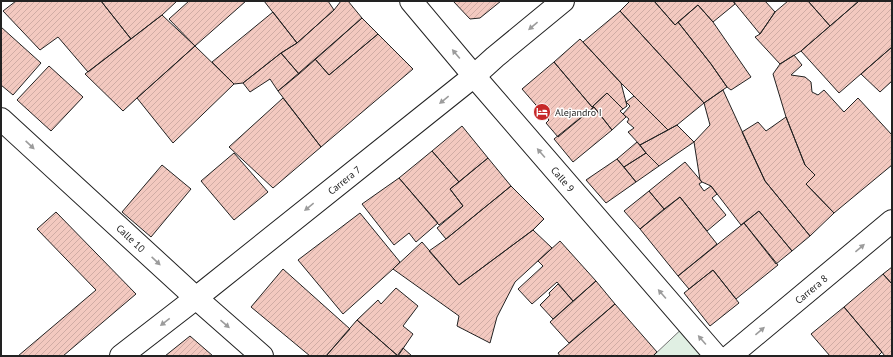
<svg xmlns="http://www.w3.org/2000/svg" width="893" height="357" viewBox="0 0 893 357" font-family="'PT Sans',sans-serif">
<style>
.green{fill:#e0efe3;stroke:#6f6f6f}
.building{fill:url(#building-hatch);stroke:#222}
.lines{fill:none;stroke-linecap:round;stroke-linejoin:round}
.minor-casing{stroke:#222;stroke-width:24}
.tertiary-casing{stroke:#222;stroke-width:24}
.primary-casing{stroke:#222;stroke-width:24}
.minor{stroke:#fff;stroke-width:22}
.tertiary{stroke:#fff;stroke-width:22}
.primary{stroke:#fff;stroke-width:22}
.oneway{fill:#9c9c9c}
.labels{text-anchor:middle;stroke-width:3;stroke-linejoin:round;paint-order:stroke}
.poi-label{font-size:10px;fill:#222;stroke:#fff;text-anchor:start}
.street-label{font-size:10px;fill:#222;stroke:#fff}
</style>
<defs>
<pattern id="building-hatch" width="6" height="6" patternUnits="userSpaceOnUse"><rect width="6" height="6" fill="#f3c9c0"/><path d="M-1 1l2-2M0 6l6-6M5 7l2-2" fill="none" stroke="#d0aca5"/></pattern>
</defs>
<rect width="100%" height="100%" fill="#fff"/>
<path class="green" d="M688,323l28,33h-63z"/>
<path class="building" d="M16,1h85l30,38 -43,33 -30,-35 -18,13 -37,-39z
M101,1h76l-15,14 -31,24z
M189,1h57l-51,45 -26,-27z
M264,1h64l6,9 -37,33z
M341,1h7l14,17 -63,56 -18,-21 16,-10 37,-33z
M453,1h48l-21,17 -10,1z
M630,1h24l21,24 3,-3 33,42 16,23 -23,16 -84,-92z
M654,1h79l2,3 -22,18 -15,-17 -23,20z
M733,1h32l10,11 -15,22z
M788,1h20l22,25 -29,25 -21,13 -25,-27 5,-3 15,-22z
M808,1h51l-29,25z
M859,1h33v46l-53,46 -38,-42z
M698,5l15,17 38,55 -20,13 -4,-3 -16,-23 -33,-42z
M620,11l84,92 -27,22 -9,5 -47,-47 -38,-41z
M273,12l24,31 -16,10 -38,30 -9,1 -22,-22z
M162,15l33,31 -58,52 -14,13 -38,-37z
M362,18l16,16 -49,41 -14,-16z
M1,27l40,36 -28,32 -12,-10z
M378,34l35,35 -92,78 -43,-56 37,-32 14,16z
M580,39l41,44 6,23 -4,3 -16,-16 -15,14 -38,-45z
M195,46l39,38 -61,59 -36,-45z
M892,47v34l-12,11 -19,-18z
M281,53l18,21 -21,17 -8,-12 -20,13 -7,-9z
M794,55l8,10 -11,10 14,2 6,5 1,10 6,3 6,-5 20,22 14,-14 34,37v30l-58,48 -28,-29 9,-9 -10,-10 -19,-48 -13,-43 7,-10z
M554,62l38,45h2l-36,30 -12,-14 3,-3 -27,-31z
M49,66l34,31 -32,34 -34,-31z
M723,90l42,91 45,55 -18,15 -33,-40 -18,14 -30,-39 -9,-4 -2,-2 -6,-38 16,-17 -6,-22z
M607,93l16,16 -3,2 6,6 -14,13 -18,-23h-2z
M634,96l34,34 -28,15 -12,-13 6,-4 -7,-6 2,-3 -6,-5 7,-8 -4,-4z
M283,98l38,49 -48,41 -44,-41z
M594,107l18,23 -39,32 -19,-23z
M786,117l19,48 10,10 -9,9 28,29 -24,23 -45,-55 -23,-49 16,-10 8,9z
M677,125l17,17 -35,24 -13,-13 -6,-8z
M462,126l26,32 -29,24 -27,-31z
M637,142l9,11 -22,14 -7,-8z
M432,151l27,31 -9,7 13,17 -24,19 -40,-47z
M234,153l34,39 -34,28 -33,-39z
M646,153l13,13 -23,16 -12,-15z
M488,158l23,28 -65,53 -9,-11 26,-22 -13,-17z
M617,159l19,23 -30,21 -20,-23z
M685,162l17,20 -3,2 5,7 7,-5 6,8 -5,4 14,17 -19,16 -27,-34 -16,12 -15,-18z
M162,165l29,24 -40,48 -29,-25z
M399,178l39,45 -22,19 -7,-9 -15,12 -32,-41z
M511,186l33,33 -11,11 -74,55 -30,-34 17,-12z
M649,191l15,18 -24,20 -16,-18z
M680,197l37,47 -39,32 -38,-47z
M759,211l33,40 -16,13 -32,-41z
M56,212l80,82 -73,62h-45l78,-66 -59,-61z
M360,213l40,49 -7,7 -50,45 -45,-54z
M744,223l34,42 -42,34 -23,-29 -24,19 -11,-13z
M533,230l19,18 -37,34 -18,35 -7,26 -33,-17 2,-10 -66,-47 29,-27 37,43z
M560,241l36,40 -23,20 -16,-19 -25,22 -14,-15 25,-23 -5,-5z
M892,267v17l-9,-10z
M283,269l67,60 -24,27h-16l-59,-49z
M713,270l26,33 -29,23 -26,-33z
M883,274l9,10v72h-7l-41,-49z
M596,281l19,23 -46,39 -19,-21z
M558,284l15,17 -20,18 -13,-14 10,-10 -1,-2z
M396,288l22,18 -15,20 10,8 -15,22 -41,-36 21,-20 3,4z
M615,304l42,48 -4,4h-93l-2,-3z
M844,307l38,45 -4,4h-48l-19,-22z
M357,320l41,36h-72z
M190,336l23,20h-48z
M403,348l9,8h-15z"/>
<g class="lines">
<g class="minor-casing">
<path id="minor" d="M474,76l21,-19 68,-56"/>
</g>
<g class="tertiary-casing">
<path id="tertiary" d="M121,356l75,-58"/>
</g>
<g class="primary-casing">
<path id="primary" d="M411,1l63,75 242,280
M1,119l195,179 66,58
M196,298l278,-222
M730,356l162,-135"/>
</g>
<use href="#minor" class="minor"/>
<use href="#tertiary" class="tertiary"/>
<use href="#primary" class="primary"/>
</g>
<defs><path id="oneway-solid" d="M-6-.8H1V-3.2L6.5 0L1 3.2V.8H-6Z"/></defs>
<g class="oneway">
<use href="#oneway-solid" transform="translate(533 26) rotate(140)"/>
<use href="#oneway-solid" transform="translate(456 54) rotate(-130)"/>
<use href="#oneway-solid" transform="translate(444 100) rotate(141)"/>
<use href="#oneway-solid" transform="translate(30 145) rotate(43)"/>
<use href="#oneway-solid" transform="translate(541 153) rotate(-131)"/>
<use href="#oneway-solid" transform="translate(309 207) rotate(141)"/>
<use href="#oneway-solid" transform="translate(860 248) rotate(-40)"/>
<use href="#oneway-solid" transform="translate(156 261) rotate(43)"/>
<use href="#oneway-solid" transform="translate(662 294) rotate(-131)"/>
<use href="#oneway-solid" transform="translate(165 322) rotate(142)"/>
<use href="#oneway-solid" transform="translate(225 324) rotate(41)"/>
<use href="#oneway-solid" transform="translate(760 331) rotate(-40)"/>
<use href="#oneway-solid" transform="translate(702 340) rotate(-131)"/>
</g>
<defs>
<g id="hotel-disc" transform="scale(0.9)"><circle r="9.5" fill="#c62828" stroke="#fff"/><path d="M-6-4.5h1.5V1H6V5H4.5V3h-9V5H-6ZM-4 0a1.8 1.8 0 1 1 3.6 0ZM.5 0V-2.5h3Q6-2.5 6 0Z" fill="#fff"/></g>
</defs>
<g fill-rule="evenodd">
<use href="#hotel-disc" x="542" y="112"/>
</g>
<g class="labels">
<g class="poi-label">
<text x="555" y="116">Alejandro I</text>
</g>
<g class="street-label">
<text transform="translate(563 179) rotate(49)" y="4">Calle 9</text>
<text transform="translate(344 180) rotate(-39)" y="4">Carrera 7</text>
<text transform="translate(131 238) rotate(43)" y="4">Calle 10</text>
<text transform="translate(811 289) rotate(-40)" y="4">Carrera 8</text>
</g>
</g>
<rect width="893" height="357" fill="none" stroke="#222222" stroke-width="4"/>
</svg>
